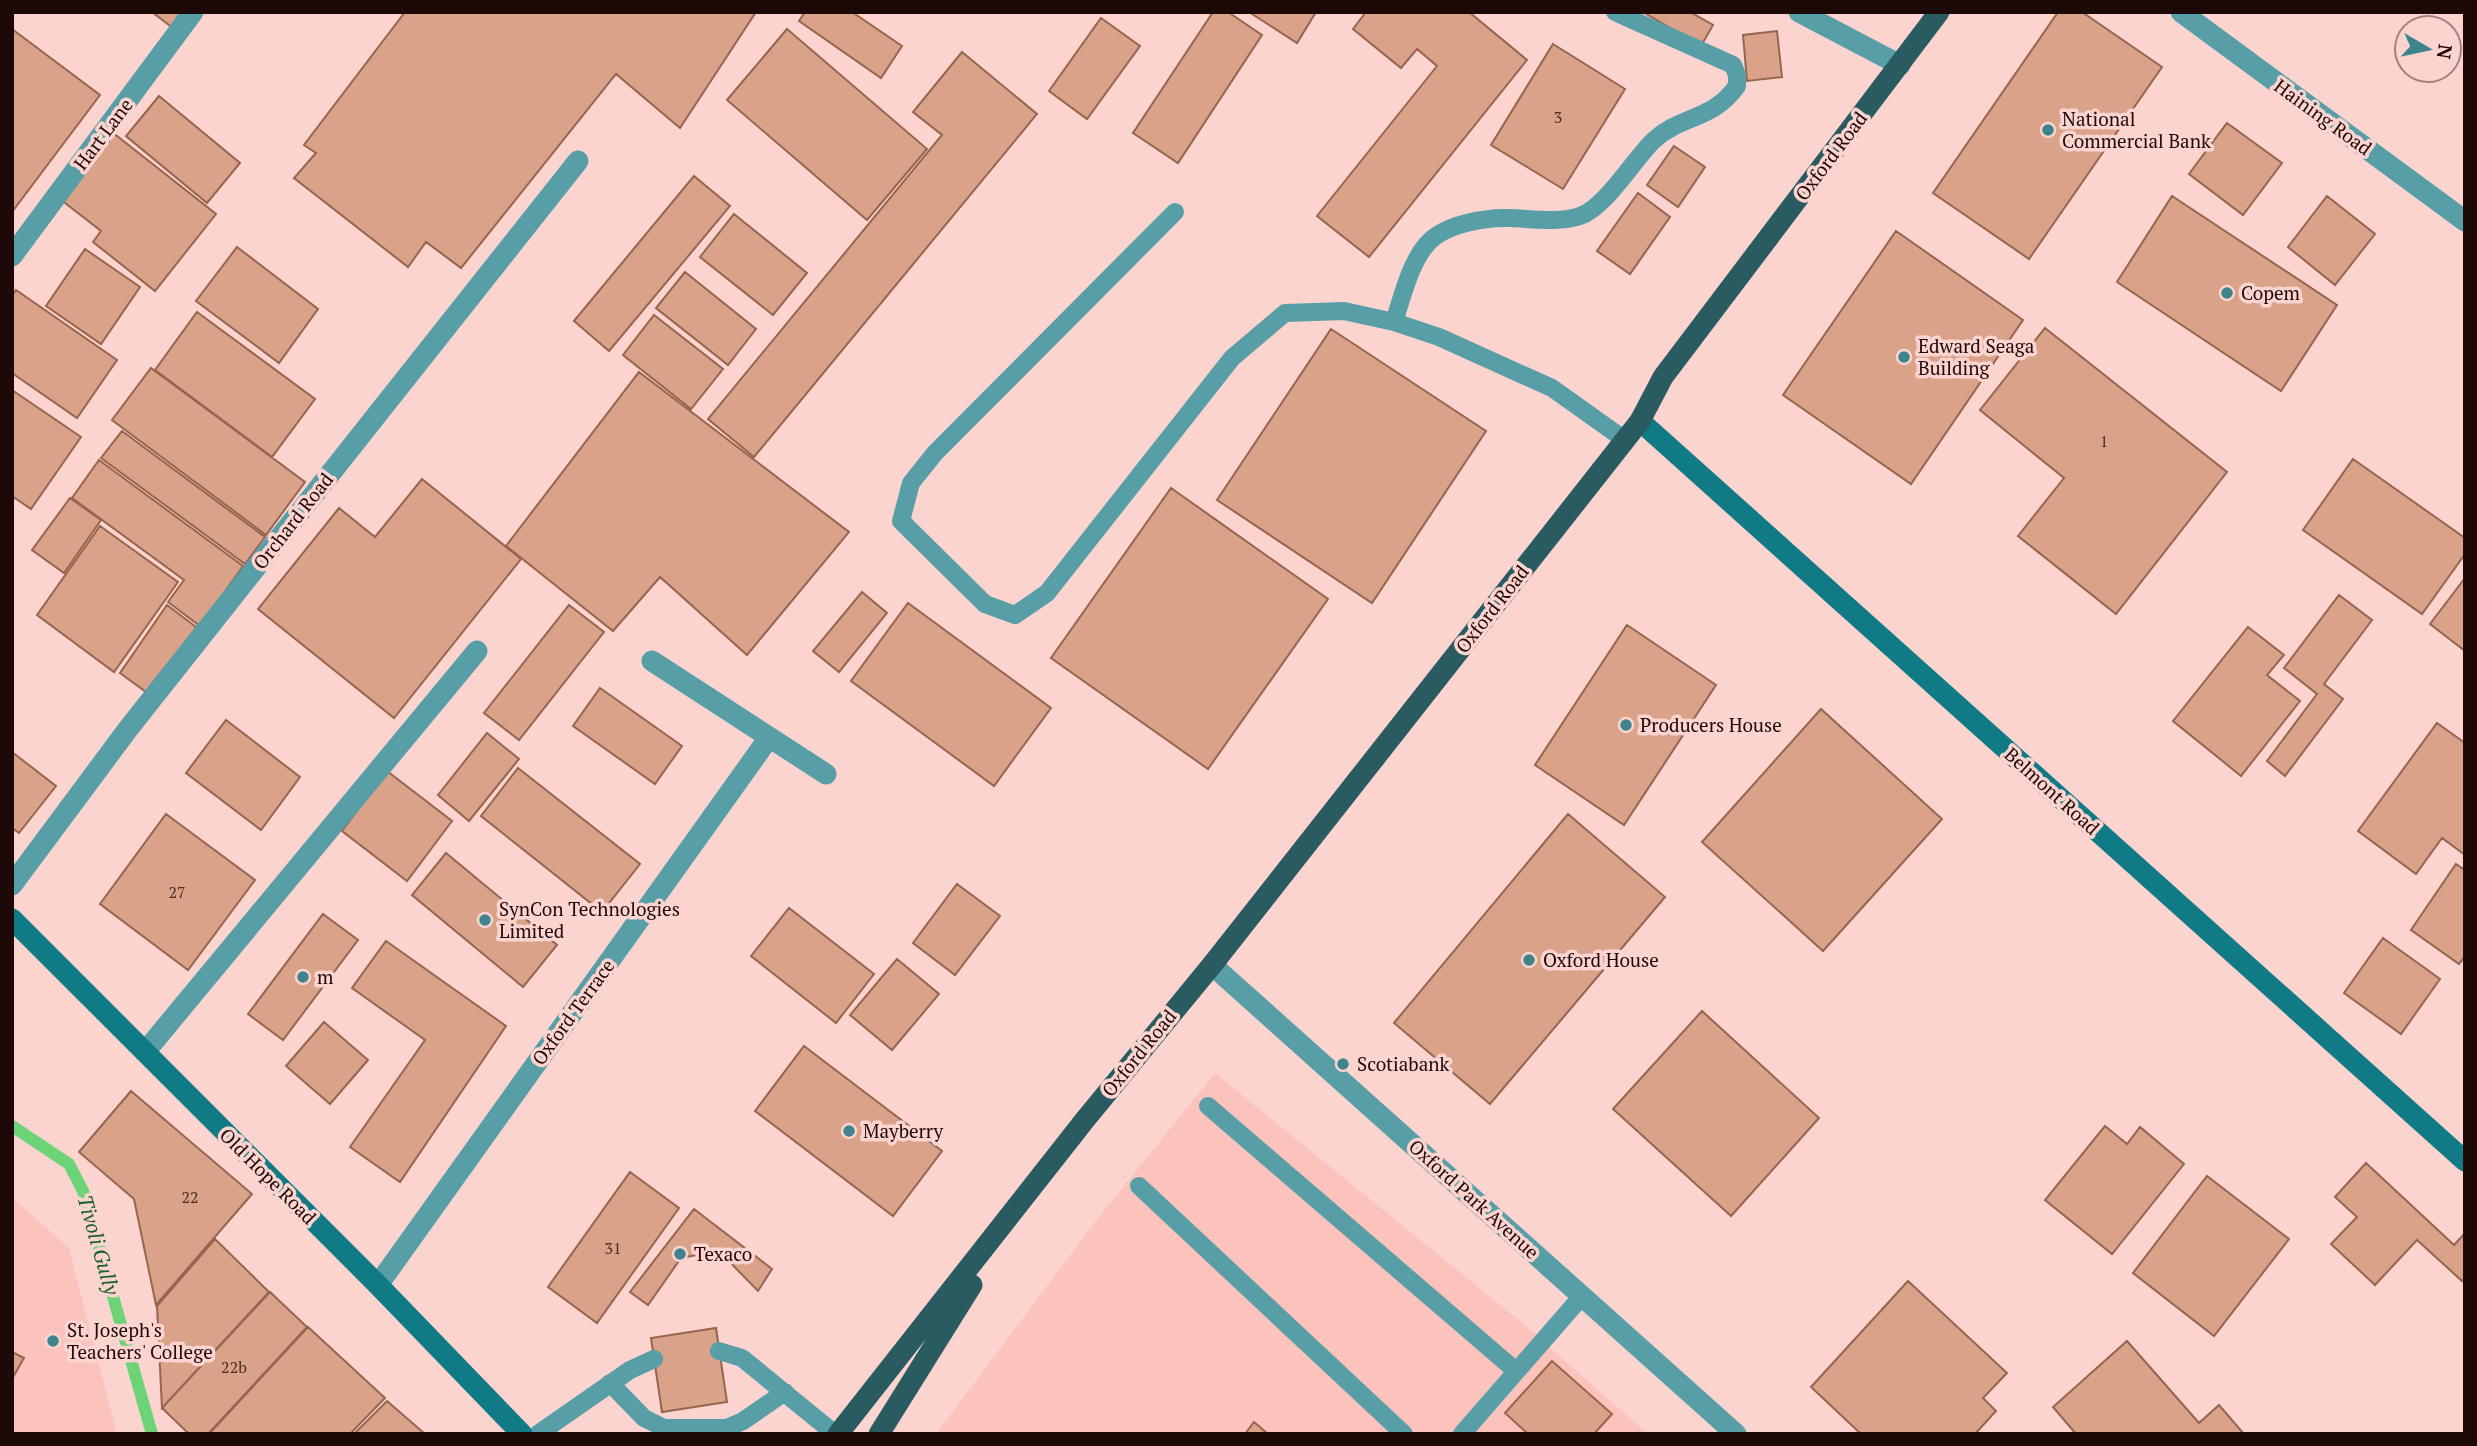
<svg xmlns="http://www.w3.org/2000/svg" width="2477" height="1446" viewBox="0 0 2477 1446" font-family="'PT Serif',serif">
<style>
.built{fill:#fcc3bc}
.lines{fill:none;stroke-linecap:round;stroke-linejoin:round}
.stream{stroke:#6cd377;stroke-width:12}
.building{fill:#d9a289;stroke:#97654e;stroke-width:2}
.lane{stroke:#579ea7;stroke-width:18}
.street{stroke:#579ea7;stroke-width:21}
.secondary{stroke:#107b85;stroke-width:21}
.primary{stroke:#295b61;stroke-width:21}
.poi-dot{fill:#3d848c;stroke:#fbd4d0;stroke-width:2.5}
.labels{text-anchor:middle;stroke-width:7;stroke-linejoin:round;paint-order:stroke}
.number-label{font-size:16px;fill:#4c2f28}
.street-label{font-size:19px;fill:#1d0907;stroke:#fbd4d0}
.poi-label{font-size:19px;fill:#1d0907;stroke:#fbd4d0;text-anchor:start}
.water-label{font-size:21px;font-style:italic;fill:#1b6127;stroke:#fbd4d0}
</style>
<rect width="100%" height="100%" fill="#fbd4d0"/>
<path class="built" d="M1215,1073l305,248 128,113h-712l159,-212z
M12,1197l57,51 48,186h-105z"/>
<g class="lines">
<path class="stream" d="M12,1126l57,38 14,27 69,243"/>
</g>
<path class="building" d="M152,12h33l-12,16z
M405,12h351l-76,116 -64,-54 -155,194 -35,-26 -18,25 -114,-89 22,-25 -12,-8z
M805,12h47l50,34 -21,32 -82,-57z
M1213,12h15l34,23 -84,128 -45,-30z
M1249,12h67l-19,31z
M1366,12h103l58,48 -158,197 -52,-41 120,-150 -20,-17 -16,19 -48,-39z
M1643,12h47l23,13 -12,21z
M2058,12h24l80,55 -133,192 -96,-66z
M1101,18l39,28 -53,73 -38,-28z
M12,29l88,66 -88,117z
M787,29l140,120 -60,71 -140,-120z
M1777,31l5,46 -35,4 -4,-46z
M1553,44l72,45 -62,100 -72,-44z
M962,52l75,62 -283,343 -46,-38 234,-284 -29,-23z
M159,96l81,67 -33,40 -81,-67z
M2227,123l55,40 -39,52 -54,-41z
M112,132l104,82 -61,77 -62,-49 8,-11 -41,-32z
M1674,146l31,21 -27,40 -31,-22z
M694,176l36,30 -121,145 -35,-30z
M1638,193l32,24 -40,57 -33,-23z
M2172,196l165,109 -56,86 -164,-109z
M2327,196l48,38 -40,51 -47,-38z
M734,214l73,59 -34,42 -73,-58z
M1896,231l127,89 -112,164 -128,-89z
M237,247l81,62 -39,54 -83,-62z
M85,249l55,38 -39,57 -55,-38z
M685,272l71,57 -28,36 -72,-57z
M16,290l101,70 -40,58 -65,-45v-77z
M197,312l118,87 -43,58 -117,-87z
M654,315l69,54 -32,40 -68,-54z
M2045,328l182,144 -111,142 -98,-78 46,-58 -84,-68z
M1331,329l155,102 -114,172 -155,-103z
M151,368l154,114 -39,53 -154,-115z
M639,372l210,160 -102,123 -87,-78 -47,54 -107,-85z
M12,390l69,47 -50,72 -19,-13z
M122,431l143,106 -20,27 -144,-106z
M2353,459l112,79v16l-43,60 -119,-84z
M99,460l144,106 -43,60 -32,-24 16,-22 -112,-82z
M422,479l99,80 -127,159 -136,-109 81,-101 36,29z
M1171,488l157,111 -120,170 -157,-111z
M70,498l31,22 -37,53 -32,-23z
M100,526l78,56 -64,90 -77,-57z
M2465,578v73l-35,-27z
M862,592l25,21 -48,59 -26,-21z
M2339,595l33,25 -48,64 19,15 -58,77 -18,-15 50,-67 -33,-26z
M908,603l143,105 -57,78 -143,-105z
M167,605l33,25 -47,67 -33,-24z
M569,605l35,27 -85,108 -35,-27z
M1627,625l89,60 -92,140 -89,-60z
M2248,627l36,28 -17,20 33,26 -59,75 -68,-55z
M600,688l82,58 -27,38 -82,-58z
M1821,709l121,110 -119,132 -121,-109z
M226,720l74,57 -39,53 -75,-57z
M2437,723l28,20v112l-23,-17 -26,36 -58,-43z
M487,733l32,26 -50,62 -31,-26z
M12,752l44,34 -37,47 -7,-5z
M518,768l122,96 -38,48 -121,-96z
M387,771l65,50 -45,60 -65,-50z
M166,814l89,66 -67,90 -88,-66z
M1568,814l97,83 -175,207 -96,-81z
M446,853l111,92 -34,42 -111,-92z
M2456,864l9,6v86l-6,8 -48,-34z
M957,884l43,32 -45,59 -42,-32z
M789,908l85,66 -38,49 -85,-67z
M323,914l35,26 -75,100 -35,-26z
M2383,938l57,41 -39,55 -57,-41z
M386,941l120,85 -106,156 -50,-35 75,-107 -73,-52z
M897,959l42,35 -47,56 -42,-35z
M1702,1011l117,107 -88,98 -118,-107z
M324,1022l44,38 -38,44 -44,-38z
M804,1046l138,105 -49,65 -138,-105z
M131,1091l121,103 -96,111 -22,-106 -55,-47z
M2105,1126l22,18 13,-17 44,37 -72,90 -67,-54z
M2366,1163l88,82 11,-12v45l-3,3 -45,-41 -42,45 -44,-41 26,-27 -22,-20z
M630,1172l49,36 -82,115 -49,-36z
M2207,1176l82,63 -75,97 -81,-63z
M694,1209l78,60 -14,22 -39,-40 -38,7 -33,47 -18,-13z
M215,1239l54,53 -107,116 -5,-102z
M1908,1281l99,92 -24,25 13,13 -21,23h-114l-50,-47z
M270,1292l37,35 -99,107h-19l-27,-26z
M308,1327l77,71 -35,36h-141z
M716,1328l11,74 -65,10 -11,-74z
M2127,1341l72,82 20,-18 25,29h-168l-23,-27z
M12,1352l12,6 -12,21z
M1552,1361l60,53 -18,20h-66l-23,-21z
M387,1401l38,33h-71z
M1254,1422l14,12h-23z"/>
<g class="lines">
<path class="lane" d="M1175,212l-240,241 -24,30 -10,38 84,83 30,11 32,-22 185,-235 53,-45 59,-2 50,11 45,15 113,51 73,52
M1394,322c8,-24 16,-59 33,-78 17,-20 59,-27 84,-26 23,1 48,5 69,-2 25,-8 54,-57 74,-76 27,-25 58,-19 83,-54v-11l-4,-10 -118,-53
M1208,1106l308,265
M1139,1186l265,248
M719,1351l23,7 93,76
M610,1383l34,35 20,10h63l16,-7 42,-29
M538,1434l92,-64 24,-11
M1462,1434l120,-138"/>
<path class="street" d="M1799,12l101,53
M2181,12l284,209
M12,256l181,-244
M652,661l174,113
M12,885l116,-156 450,-568
M1212,965l524,469
M145,1052l332,-401
M378,1285l390,-546"/>
<path class="secondary" d="M1640,421l825,740
M12,919l366,366 144,149"/>
<path class="primary" d="M838,1434l246,-313 128,-156 413,-525 15,-19 23,-44 276,-365
M879,1434l93,-149"/>
</g>
<g class="poi-dot">
<circle cx="2048" cy="130" r="7"/>
<circle cx="2227" cy="293" r="7"/>
<circle cx="1904" cy="357" r="7"/>
<circle cx="1626" cy="725" r="7"/>
<circle cx="485" cy="920" r="7"/>
<circle cx="1529" cy="960" r="7"/>
<circle cx="303" cy="977" r="7"/>
<circle cx="1343" cy="1064" r="7"/>
<circle cx="849" cy="1131" r="7"/>
<circle cx="680" cy="1254" r="7"/>
<circle cx="53" cy="1341" r="7"/>
</g>
<g class="labels">
<g class="number-label">
<text x="1558" y="123">3</text>
<text x="2104" y="447">1</text>
<text x="177" y="898">27</text>
<text x="190" y="1203">22</text>
<text x="613" y="1254">31</text>
<text x="234" y="1373">22b</text>
</g>
<g class="street-label">
<text transform="translate(2323 117) rotate(36)" y="7">Haining Road</text>
<text transform="translate(103 134) rotate(-53)" y="7">Hart Lane</text>
<text transform="translate(1831 156) rotate(-53)" y="7">Oxford Road</text>
<text transform="translate(293 521) rotate(-52)" y="7">Orchard Road</text>
<text transform="translate(1492 609) rotate(-52)" y="7">Oxford Road</text>
<text transform="translate(2052 791) rotate(42)" y="7">Belmont Road</text>
<text transform="translate(573 1012) rotate(-54)" y="7">Oxford Terrace</text>
<text transform="translate(1139 1053) rotate(-51)" y="7">Oxford Road</text>
<text transform="translate(268 1176) rotate(45)" y="7">Old Hope Road</text>
<text transform="translate(1474 1199) rotate(42)" y="7">Oxford Park Avenue</text>
</g>
<g class="poi-label">
<text x="2062" y="126">National<tspan x="2062" dy="22">Commercial Bank</tspan></text>
<text x="2241" y="300">Copem</text>
<text x="1918" y="353">Edward Seaga<tspan x="1918" dy="22">Building</tspan></text>
<text x="1640" y="732">Producers House</text>
<text x="499" y="916">SynCon Technologies<tspan x="499" dy="22">Limited</tspan></text>
<text x="1543" y="967">Oxford House</text>
<text x="317" y="984">m</text>
<text x="1357" y="1071">Scotiabank</text>
<text x="863" y="1138">Mayberry</text>
<text x="694" y="1261">Texaco</text>
<text x="67" y="1337">St. Joseph's<tspan x="67" dy="22">Teachers' College</tspan></text>
</g>
<g class="water-label">
<text transform="translate(98 1245) rotate(74)" y="7">Tivoli Gully</text>
</g>
</g>
<rect width="2477" height="1446" fill="none" stroke="#1d0907" stroke-width="28"/>
<g transform="translate(2428 49) rotate(99)"><circle r="33" fill="#fbd4d0" stroke="#a28380" stroke-width="2"/>
<path d="M0-5L12 26L0 18L-12 26Z" fill="#3d848c"/>
<text y="-10" font-size="19" font-weight="bold" text-anchor="middle" fill="#1d0907">N</text>
</g>
</svg>
